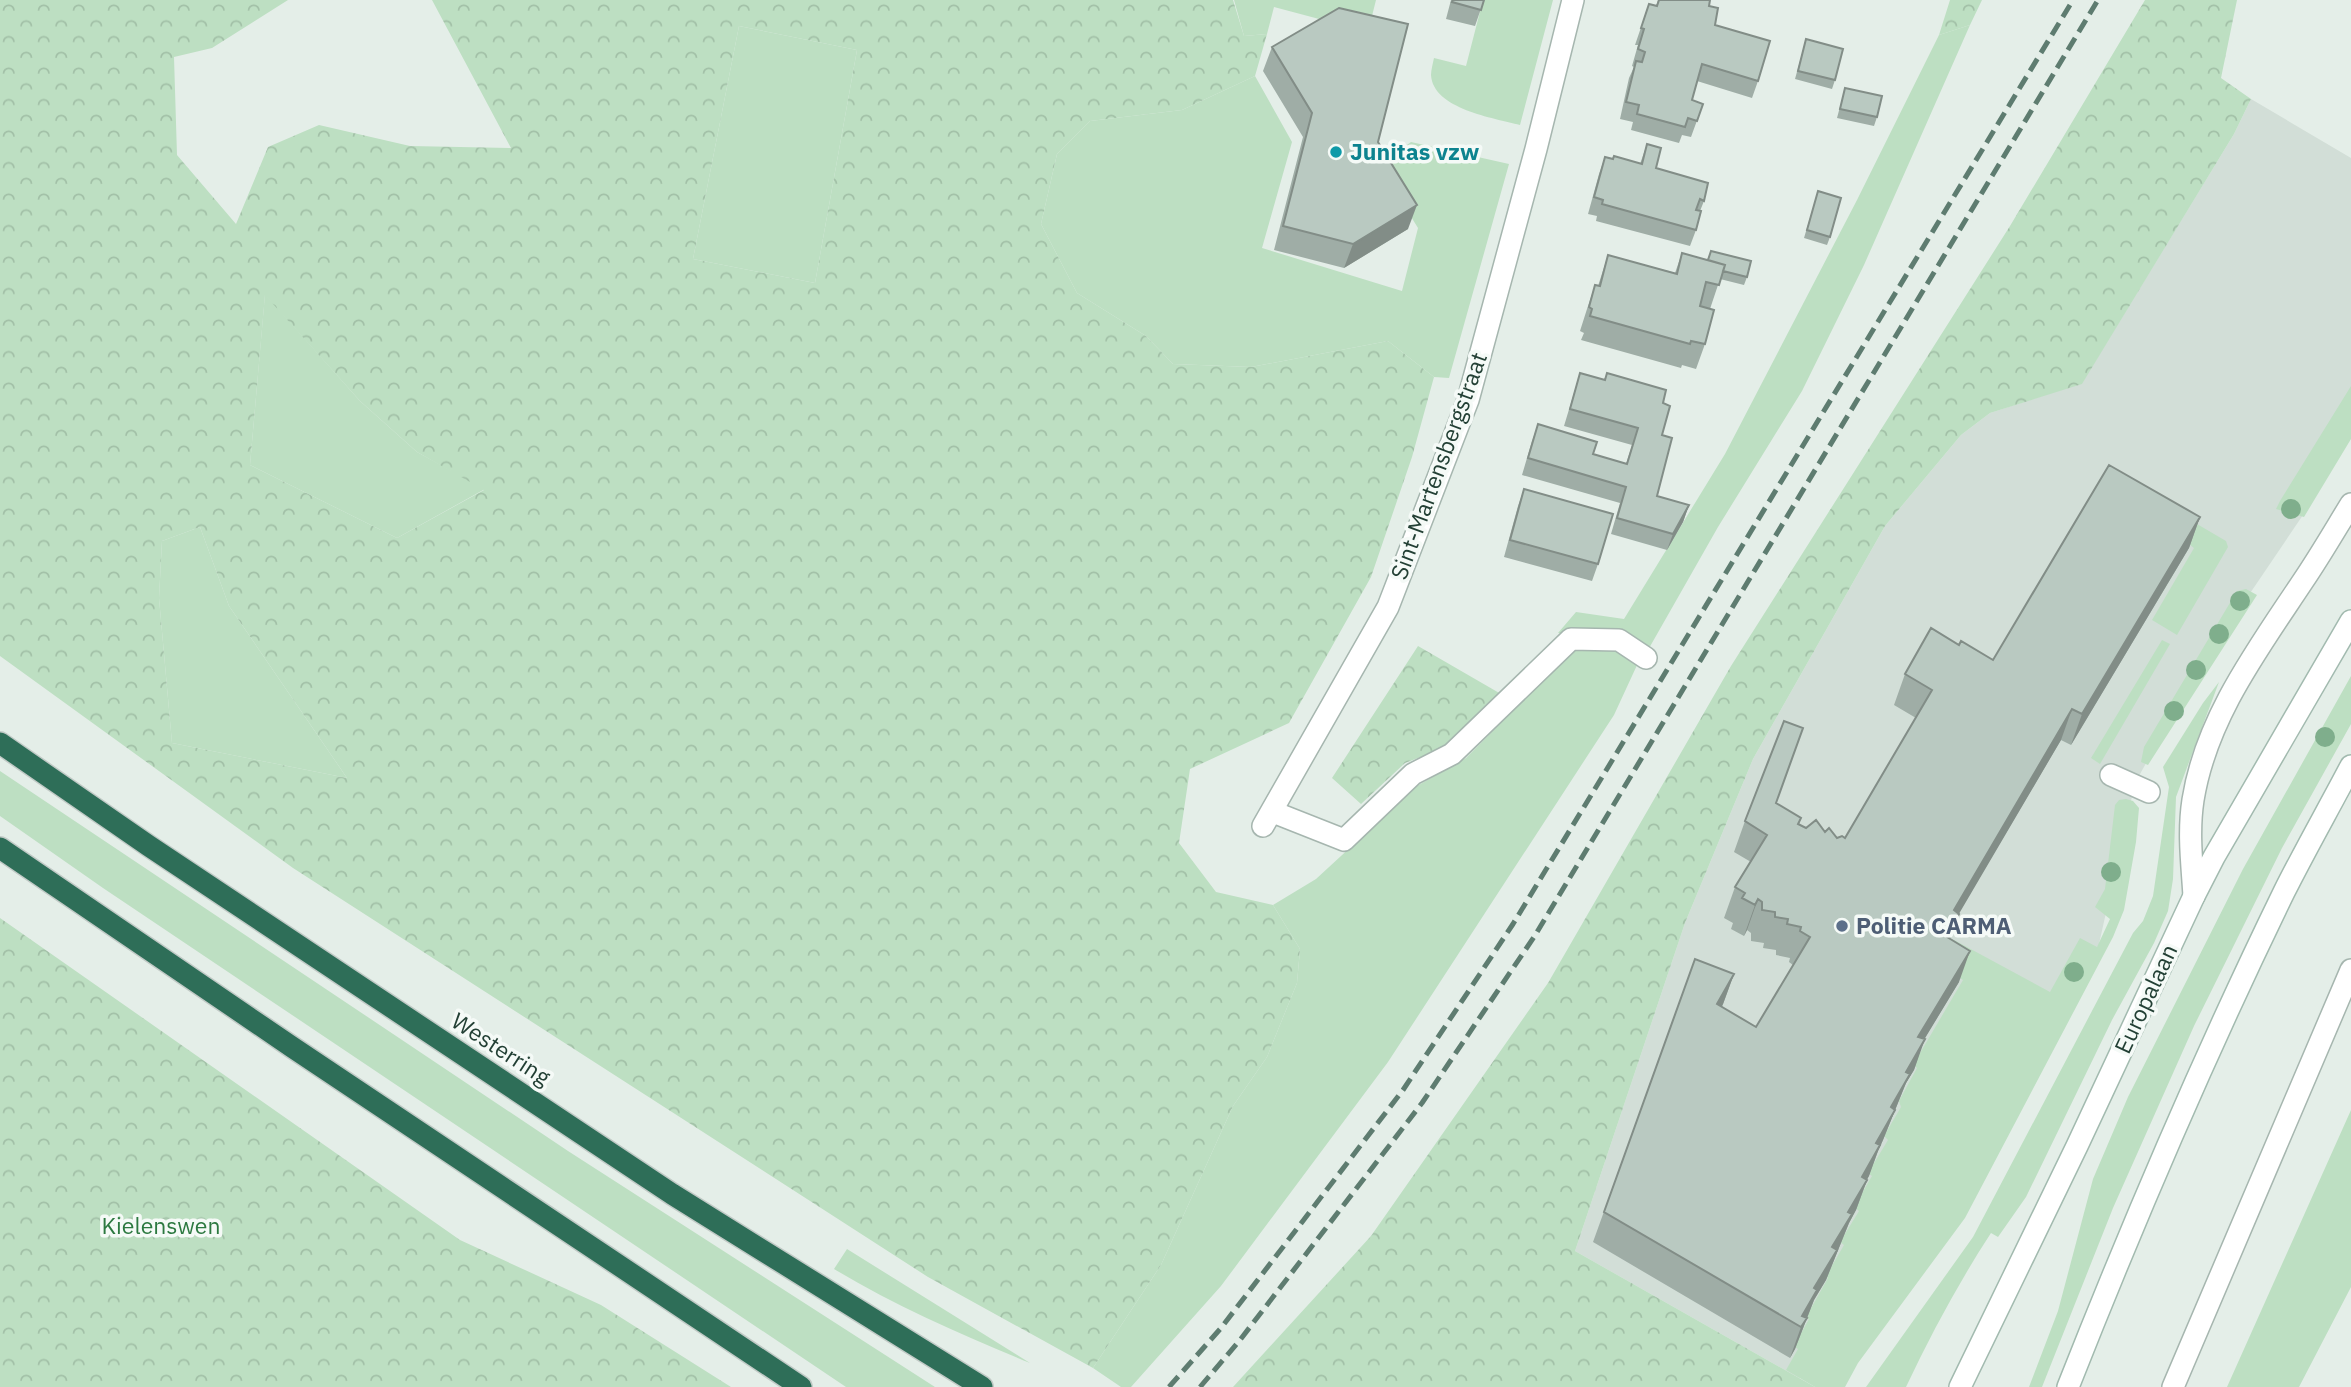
<svg xmlns="http://www.w3.org/2000/svg" width="2351" height="1387" viewBox="0 0 2351 1387" font-family="'IBM Plex Sans',sans-serif">
<style>
.built{fill:#d2ded7}
.green{fill:#bddfc2}
.forest{fill:url(#forest-crowns);fill-rule:evenodd}
.lines{fill:none;stroke-linecap:round;stroke-linejoin:round}
.lane-casing{stroke:#a6b6af;stroke-width:24}
.street-casing{stroke:#a6b6af;stroke-width:24}
.secondary-casing{stroke:#a2baaf;stroke-width:24}
.highway-casing{stroke:#c1cac6;stroke-width:24}
.lane{stroke:#fff;stroke-width:21}
.street{stroke:#fff;stroke-width:21}
.secondary{stroke:#fff;stroke-width:21}
.highway{stroke:#2e6e58;stroke-width:21}
.rail{stroke:#5e7c70;stroke-width:5;stroke-dasharray:14 7;stroke-linecap:butt}
.tree{fill:#7fae8c}
.wall{fill:#9fada6}
.shaded-wall{fill:#828d87}
.building{fill:#b9c9c1;stroke:#828d87;stroke-width:2}
.culture-dot{fill:#0f9aa8;stroke:#f5faf7;stroke-width:2.5}
.service-dot{fill:#5c6f8a;stroke:#f5faf7;stroke-width:2.5}
.labels{text-anchor:middle;stroke-width:7;stroke-linejoin:round;paint-order:stroke}
.culture-label{font-size:23px;font-weight:bold;fill:#0d838f;stroke:#f5faf7;text-anchor:start}
.street-label{font-size:23px;fill:#234035;stroke:#f5faf7}
.service-label{font-size:23px;font-weight:bold;fill:#4e5e75;stroke:#f5faf7;text-anchor:start}
.park-label{font-size:23px;fill:#2c7940;stroke:#f5faf7}
</style>
<defs>
<pattern id="forest-crowns" width="20" height="18" patternUnits="userSpaceOnUse" patternTransform="scale(1.75)"><rect width="20" height="18" fill="#bddfc2"/><path d="M2 6a3 3 0 1 1 6 0M12 15a3 3 0 1 1 6 0" fill="none" stroke="#a2c0a7"/></pattern>
</defs>
<rect width="100%" height="100%" fill="#e4eee8"/>
<path class="built" d="M2251,99l100,59v278l-48,79 -105,155 -63,113 -36,161 -80,148 -220,286 -224,-127 110,-328 68,-164 132,-233 76,-91 29,-22 92,-30 152,-249z"/>
<path class="green" d="M1234,0h142l-8,32 -94,-25 -7,27 -23,2z
M1483,0h70l-33,125c-26,-7 -87,-16 -89,-50 0,-5 2,-12 3,-17l32,8z
M1970,25l-106,240 -62,126 -84,136 -70,123 -29,-15 -61,-2 18,-21 48,7 101,-165 132,-254 82,-165z
M739,26l118,24 -42,233 -122,-24z
M1255,76l37,66 -30,106 140,43 16,-63 -39,-63 32,-23 98,22 -60,214 -15,-1 -46,-36 -137,26 -78,-3 -27,-28 -69,-43 -36,-69 16,-70 33,-33 92,-11z
M265,294l95,107 57,51 68,37 -88,49 -147,-73z
M2351,386v53l-47,78 -28,-8 4,-8z
M2197,524l29,17 2,6 -51,88 -25,-15 42,-72 -8,-6z
M200,527l29,79 118,172 -175,-35 -13,-145 3,-57z
M2246,589l11,6 -109,170 -7,-3 3,-15 93,-156z
M2162,640l8,4 -70,120 -9,-6z
M1575,648l40,3 23,12 -24,52 -226,347 -167,224 -90,101h-10l-28,-19 68,-103 72,-159 34,-49 30,-74 3,-34 -27,-44 43,-26 101,-93 49,-28z
M2351,676v48l-69,124 -88,178 -81,182 -71,179h-13l29,-76 35,-132 35,-82 115,-228z
M2219,682l-43,115 -3,82 -5,32 -14,32 -42,77 -86,177 -28,40 -7,-4c-32,49 -60,101 -85,154h-40l107,-150 160,-304 10,-12 10,-25 16,-109 -6,-20 40,-64z
M0,771l568,380 367,236h-89l-743,-499 -103,-72z
M2126,799l7,2 6,7 -3,34 -12,68 -11,27 -148,281 -107,145 -13,24h-30l-29,-17 12,-21 -4,-3 15,-27h-4l23,-41 -2,-2 18,-31 -4,-3 19,-31 -5,-4 18,-31 -4,-3 20,-33 -4,-4 17,-29 -2,-6 18,-33 -4,-3 50,-85 -23,-14 14,-26 96,52 30,-54 17,9 13,-28 -15,-12 10,-18 10,-84 4,-5z
M2351,1110v177l-52,100h-72z
M847,1249l183,114c-67,-28 -133,-56 -196,-94z"/>
<path class="forest" d="M0,0h288l-76,48 -38,9 3,98 59,69 32,-77 51,-22 91,21 101,2 -79,-148h801l11,36 23,-2 -12,42 -73,34 -92,11 -33,33 -16,70 36,69 69,43 27,28 78,3 137,-26 46,36 -22,80 -41,120 -82,146 -99,46 -11,74 37,49 57,13 27,44 -3,34 -30,74 -34,49 -72,159 -68,103 -165,-91 -635,-409 -293,-212zM739,26l118,24 -42,233 -122,-24zM265,295l95,106 57,51 67,38 -87,48 -147,-73zM200,527l29,79 118,172 -175,-35 -13,-145 3,-57z
M1950,0h32l-12,25 -31,10z
M2145,0h92l-16,78 30,21 -17,35 -152,250 -92,29 -29,22 -76,91 -132,233 -68,164 -110,328 240,136h-582l138,-151 177,-253 183,-317 279,-440z
M1418,646l83,48 -57,54 -39,15 -44,41 -29,-26z
M0,918l460,322 141,65 130,82h-731z"/>
<g class="lines">
<g class="lane-casing">
<path id="lane" d="M2111,775l38,17
M1273,812l71,28 69,-66 39,-20 119,-115 48,1 27,18
M2194,896c-2,-32 -6,-64 -1,-96 13,-82 65,-151 110,-219 17,-25 32,-51 48,-77
M2173,1387l178,-417"/>
</g>
<g class="street-casing">
<path id="street" d="M1263,826l125,-219 80,-207 68,-251 37,-149"/>
</g>
<g class="secondary-casing">
<path id="secondary" d="M1960,1387l117,-241 117,-250 20,-39 137,-236
M2068,1387c66,-167 137,-333 216,-495 21,-42 45,-84 67,-126"/>
</g>
<g class="highway-casing">
<path id="highway" d="M0,743l149,103 523,348 310,193
M0,848l292,199 509,340"/>
</g>
<use href="#lane" class="lane"/>
<use href="#street" class="street"/>
<use href="#secondary" class="secondary"/>
<use href="#highway" class="highway"/>
<path class="rail" d="M1169,1387l52,-59 182,-238 110,-166 560,-924
M1200,1387l40,-47 182,-237 112,-166 564,-937"/>
</g>
<g class="tree">
<circle cx="2291" cy="509" r="10"/>
<circle cx="2240" cy="601" r="10"/>
<circle cx="2219" cy="634" r="10"/>
<circle cx="2196" cy="670" r="10"/>
<circle cx="2174" cy="711" r="10"/>
<circle cx="2325" cy="737" r="10"/>
<circle cx="2111" cy="872" r="10"/>
<circle cx="2074" cy="972" r="10"/>
</g>
<path class="wall" d="M1451,0h33l-9,26 -29,-7z
M1658,0h52l-1,6 6,19 43,56 -6,17 -55,-17 -5,19 11,4 -12,33 -9,-2 -3,8 -48,-13 2,-8 -13,-3 9,-41 5,-11 -2,-1 6,-21h-3l14,-41 7,2z
M1806,39l29,41 -3,9 -37,-10z
M1272,47l106,95 30,87 -64,39 -70,-18 29,-113 -40,-66z
M1845,88l32,29 -3,9 -37,-8z
M1647,144l9,24 48,33 -4,10 -4,19 -6,16 -94,-25 1,-5 -9,-2 11,-40 6,-17 35,7z
M1818,191l12,46 -3,8 -23,-7z
M1711,251l36,26 -3,8 -24,-6 -10,30 -5,35 -9,25 -14,-4 -1,3 -100,-28 3,-7 -4,-2 7,-22 8,-24 3,1 10,-31 67,18 7,-20 25,7z
M1580,373l83,30 -6,93 32,9 -6,17 -16,28 -56,-16 9,-31 -98,-28 10,-34 6,-17 55,30 33,10 6,-19 -68,-19z
M1524,489l74,75 -6,17 -88,-24 14,-51z
M2200,517l-11,31 -118,197 -10,-5 -103,174 -8,25 9,43 -35,57 -10,31 -8,13 -23,57 -5,11 -22,59 -7,13 -23,57 -12,20 -19,49 -5,9 -197,-116 102,-283 39,15 -12,33 34,20 37,-62 -4,-3 1,-4 -14,-3v-5l-13,-2 1,-5 -13,-2v-8l-4,-3 -3,6 -13,-7 2,-6 -9,-5 11,-31 16,-25 -17,-10 11,-31 31,-18 25,15 -2,6 7,4 19,4 12,6h8l71,-120 -22,-13 11,-31 54,-29 34,15z"/>
<path class="shaded-wall" d="M1417,205l-9,24 -64,39 9,-24z
M1689,505l-6,17 -16,28 6,-16z
M2200,517l-11,31 -118,197 11,-31z
M2072,709l-11,31 -118,201 11,-31z
M1758,899l-11,31 -3,6 11,-31z
M1959,914l-12,31v-8z
M1970,951l-11,31 -52,86 11,-31z
M1734,974l-11,30 -18,31 12,-31z
M1925,1039l-11,31 -8,13 -23,57 -5,11 -9,25 -13,22 11,-18 -11,30 -7,13 -23,57 -12,20 -19,49 -5,9 11,-31 1,-11 30,-69 59,-140 15,-35z"/>
<path class="building" d="M1453,0h31l-3,10 -29,-8z
M1659,0h51l-1,6 9,2 -3,17 55,16 -12,40 -56,-17 -10,36 11,4 -6,17 -9,-3 -3,9 -48,-13 2,-9 -13,-3 10,-41 6,1 3,-10 -7,-3 6,-20 -3,-1 8,-24 8,2z
M1339,8l69,16 -30,118 39,63 -64,39 -70,-18 29,-113 -40,-66z
M1806,39l37,10 -8,31 -37,-9z
M1845,88l37,8 -5,21 -37,-8z
M1647,144l14,4 -5,20 52,15 -4,18 -4,-2 -4,11 5,1 -5,19 -94,-26 1,-4 -9,-3 11,-40 8,2 1,-3 28,8z
M1818,191l23,7 -11,39 -23,-7z
M1711,251l40,10 -4,16 -24,-6 2,-6 -17,-5z
M1682,253l43,12 -6,20 -13,-3 -6,24 14,4 -9,34 -14,-3 -1,3 -100,-28 2,-7 -3,-2 6,-22 5,1 8,-31 69,19z
M1580,373l25,7 2,-7 59,17 -3,13 7,3 -8,29 10,3 -15,58 32,9 -16,29 -56,-16 9,-31 -98,-29 10,-34 59,18 -4,12 34,10 11,-36 -68,-19z
M2109,465l91,52 -118,197 -10,-5 -118,201 5,4 -12,23 23,14 -52,86 7,2 -19,33 4,2 -19,33 4,3 -19,33 4,2 -18,32 5,3 -19,32 4,2 -20,33 5,3 -23,38 3,2 -15,26 5,2 -6,9 -197,-115 91,-253 39,15 -17,30 39,23 54,-90 -10,-6 1,-4 -14,-3 1,-5 -13,-2v-5l-13,-2v-8l-4,-3 -3,6 -13,-7 3,-5 -10,-6 32,-52 -22,-14 39,-100 19,7 -27,75 25,15 -3,6 8,4 10,-8 9,12 4,-4 8,10 5,-2 3,2 87,-148 -27,-16 26,-46 28,17 2,-4 32,19z
M1524,489l89,25 -15,50 -88,-24z"/>
<circle class="culture-dot" cx="1336" cy="152" r="7"/>
<circle class="service-dot" cx="1842" cy="926" r="7"/>
<g class="labels">
<g class="culture-label">
<text x="1350" y="160">Junitas vzw</text>
</g>
<g class="street-label">
<text transform="translate(1439 466) rotate(-70)" y="8">Sint-Martensbergstraat</text>
<text transform="translate(2146 999) rotate(-65)" y="8">Europalaan</text>
<text transform="translate(501 1049) rotate(33)" y="8">Westerring</text>
</g>
<g class="service-label">
<text x="1856" y="934">Politie CARMA</text>
</g>
<g class="park-label">
<text x="161" y="1234">Kielenswen</text>
</g>
</g>
</svg>
